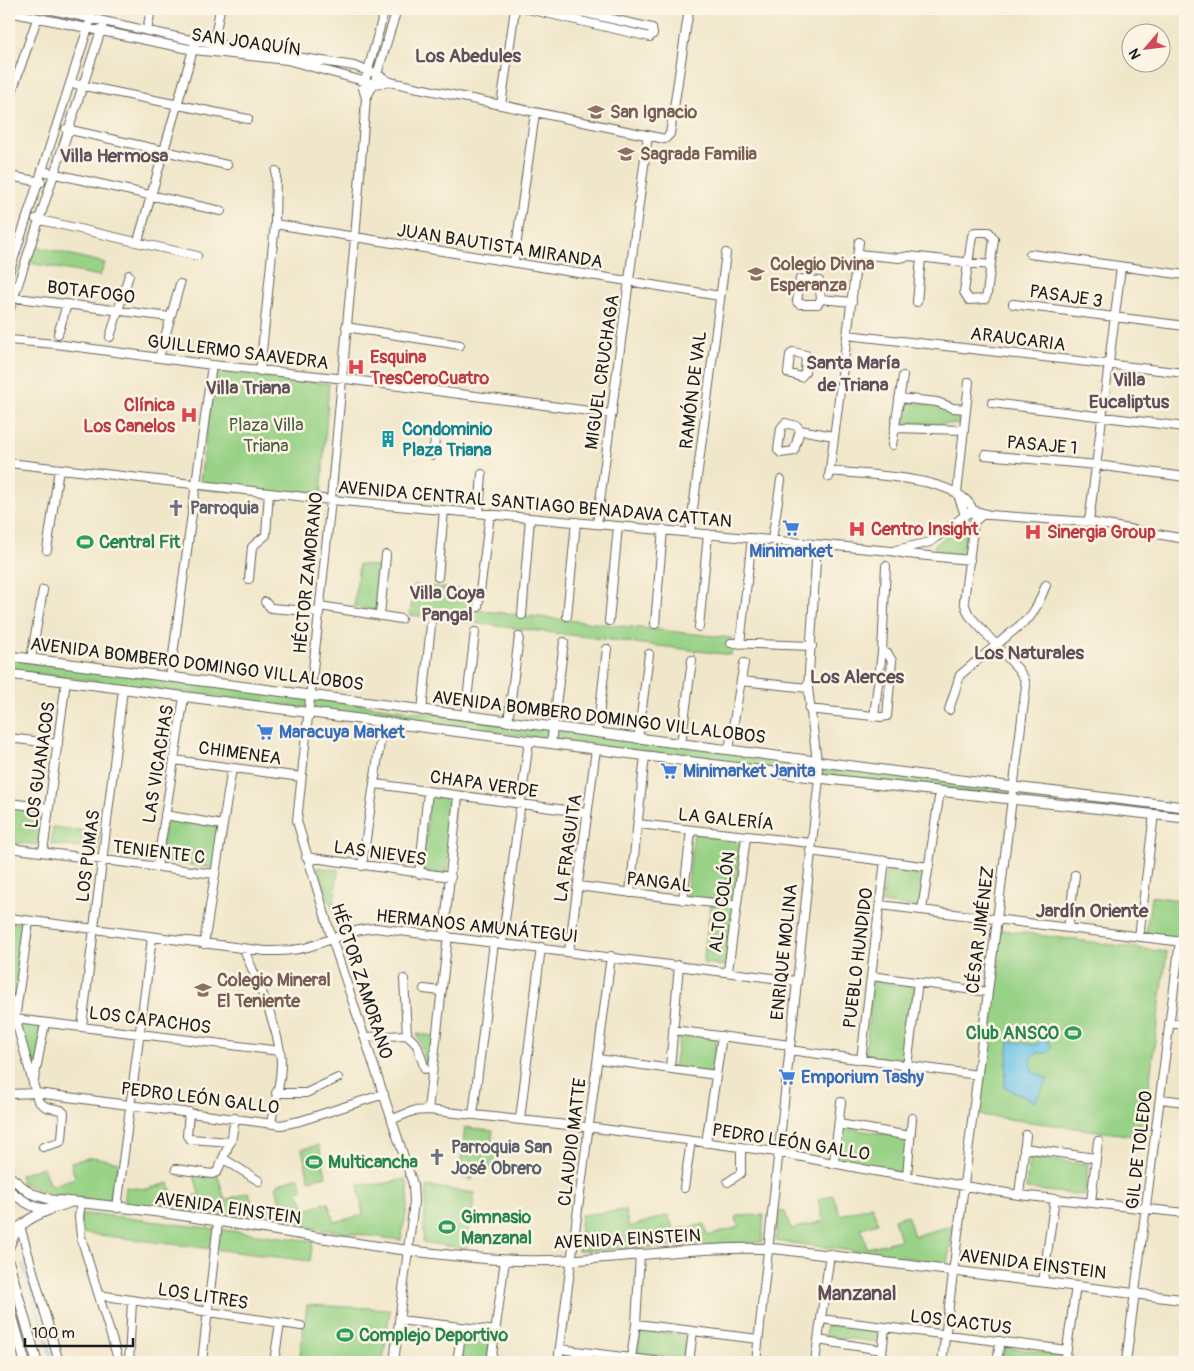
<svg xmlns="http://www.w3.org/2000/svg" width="1194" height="1371" viewBox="0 0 1194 1371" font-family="Pangolin,sans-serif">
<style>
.green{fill:#98d286;stroke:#5a7751}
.water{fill:#6bc3e8;stroke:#447082}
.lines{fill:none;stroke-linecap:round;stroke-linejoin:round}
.stream{stroke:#6bc3e8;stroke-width:2}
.minor-casing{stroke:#666359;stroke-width:10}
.major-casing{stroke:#666359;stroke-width:11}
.minor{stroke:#fff;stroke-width:8}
.major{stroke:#fff;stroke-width:9}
.labels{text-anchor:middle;stroke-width:5;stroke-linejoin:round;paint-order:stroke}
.street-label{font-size:18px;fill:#1c1c1c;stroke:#fcf5e5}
.education-label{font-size:18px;font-weight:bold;fill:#785e54;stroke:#fcf5e5;text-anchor:start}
.health-label{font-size:18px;font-weight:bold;fill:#be3a42;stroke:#fcf5e5;text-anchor:start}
.park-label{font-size:18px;fill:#475c41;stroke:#fcf5e5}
.culture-label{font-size:18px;font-weight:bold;fill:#0d838f;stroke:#fcf5e5;text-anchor:start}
.worship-label{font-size:18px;font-weight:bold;fill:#5b616d;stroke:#fcf5e5;text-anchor:start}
.leisure-label{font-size:18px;font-weight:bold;fill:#27864d;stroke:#fcf5e5;text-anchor:start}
.shop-label{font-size:18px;font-weight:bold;fill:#366cbe;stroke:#fcf5e5;text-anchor:start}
.neighbourhood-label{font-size:19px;font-weight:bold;fill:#60505a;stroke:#fcf5e5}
.quarter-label{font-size:20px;font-weight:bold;fill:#60505a;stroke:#fcf5e5}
</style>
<rect width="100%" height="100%" fill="#fcf5e5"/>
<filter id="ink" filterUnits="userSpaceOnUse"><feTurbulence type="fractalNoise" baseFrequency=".02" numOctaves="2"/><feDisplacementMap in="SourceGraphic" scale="10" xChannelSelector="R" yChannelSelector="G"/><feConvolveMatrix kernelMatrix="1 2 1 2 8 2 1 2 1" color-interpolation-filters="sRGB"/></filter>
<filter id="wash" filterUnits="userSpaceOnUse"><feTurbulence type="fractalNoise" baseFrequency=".0096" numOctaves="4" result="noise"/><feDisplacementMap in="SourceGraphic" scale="20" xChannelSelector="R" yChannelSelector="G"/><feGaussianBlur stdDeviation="1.12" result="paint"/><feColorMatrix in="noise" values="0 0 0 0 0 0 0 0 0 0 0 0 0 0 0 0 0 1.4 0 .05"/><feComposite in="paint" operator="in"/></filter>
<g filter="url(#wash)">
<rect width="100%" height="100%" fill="#f0e6c9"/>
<path class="green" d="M30,245l75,18 -5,13 -76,-14z
M215,371l114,13 -8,113 -122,-8z
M903,402l33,3 12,6 14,2 -2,11 -60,-1z
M964,522l4,1c1,11 1,24 -8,31l-24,-3 -2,-5z
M359,564l22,3 -5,43 -22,-3z
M414,585l63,6 -2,19 257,28 -1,17 -321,-40z
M9,659l1176,152v6l-247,-28 -929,-119z
M430,795l25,3 -9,78 -24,-4z
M9,805l35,4 -5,36 -30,-3z
M166,817l55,9 -7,42 -54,-7z
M53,827l47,6 -2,17 -47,-6z
M694,833l48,6 -16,127 -23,-3 8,-61 -25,-4z
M887,863l39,5 -6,40 -38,-5z
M317,867l21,3 -5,40z
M1151,896l34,5v38l-39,-5z
M9,922l18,1 -12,86 -6,-21z
M1001,930l166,22 -25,185 -163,-22z
M873,980l42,7 -11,74 -39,-5z
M18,1021l25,4 -7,57z
M680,1033l37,6 -5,35 -38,-6z
M417,1034l17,2 -3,34h-3z
M465,1127l28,4 -2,15 10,1 -3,24 -24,-4 -2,13 -13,-3z
M840,1127l67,11 -2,35 -37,-5 -31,-8z
M319,1145l7,31 -17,4 -7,-31z
M93,1157l26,5 -10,39c-33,-2 -58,-3 -88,-19l-1,-7 23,-8 7,19 25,-8 -4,-16z
M1029,1158l59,6 -3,31 -59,-6z
M216,1169l9,31 24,-8 6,21 26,-7 -5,-21 22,-8 5,12 -5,2 8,19 22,-8 6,20 29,-7 -5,-30 24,-1 24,-5c6,19 -2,41 -5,61l-276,-37v-16l22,2 22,-6 6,19 24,-8 -5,-19z
M427,1186l48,7 -8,56 -44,-7z
M833,1195l7,20 32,-9 6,17 -17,5 6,20 33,-8 -6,-21 13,-4 7,21 40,-11 -7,38 -171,-22 3,-30 6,1 6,17 33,-8 -6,-21z
M625,1210l4,17 39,-12 6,15 30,-6 4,12 30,-9 -2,-11 28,-1 -2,27 -184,9 3,-36z
M80,1215h22l211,26 -3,20 -228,-28z
M307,1305l83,4 -7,53h-84z
M826,1325l53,5 -1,12 -53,-6z
M640,1330l46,6 -3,22 -46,-5z
M465,1335l26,3 -4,24h-26z
M1005,1347l59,8 -1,7h-62z"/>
<path class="water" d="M1041,1040l7,1 4,6 -4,6h-11l-6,7 1,11 16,8 -13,23 -31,-15 5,-46 27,4z"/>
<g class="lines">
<path class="stream" d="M23,1264l30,98"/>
</g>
</g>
<g filter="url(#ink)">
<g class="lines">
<g class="minor-casing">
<path id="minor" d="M48,9l147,32 159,25 23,8 13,8
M385,9l-22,79 3,10 -11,140 -24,262 -34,321 35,118 81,245 1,18 -20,160
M528,9l122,28 3,-3 -1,-6 -84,-19
M9,12l185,38 93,10 87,24 16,-2 275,57 5,-5 19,-125
M147,31l4,-22
M213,48l7,-39
M70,83l178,36
M366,98l8,-14 23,-75
M9,100l28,-81
M501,105l14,-96
M66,129l161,36
M42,171l179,40
M9,176l32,6
M36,219l161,37
M275,224l445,72
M975,232h14l5,7 -7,55 -2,5 -16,1 -5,-8 8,-56z
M138,241l56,-195
M858,254l41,4 10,-2 81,9
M1030,254l155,21
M514,261l21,-148
M9,273l85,-264
M800,279l19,2 2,18 -3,5h-19l-2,-2z
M9,297l161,20
M821,299l31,3
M917,302l4,-44
M1013,304l172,22
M9,312l95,-291
M346,327l114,18
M58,334l9,-30
M847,335l338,38
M110,337l19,-62
M9,340l47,4 156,21 134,14 266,35
M793,352l13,3 -1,17 -4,5 -13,-4 2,-18z
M159,358l21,-74
M806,362l37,2
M260,371l15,-147 1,-53
M899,398l38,4 16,6 13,1
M992,403l193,24
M785,423l12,3 3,4 -6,21 -13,2 -3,-3 3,-22z
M895,428l69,2
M800,430l34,6
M892,445l11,-69
M433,455l2,-16
M985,455l112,10 88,12
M9,463l322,37 560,51 16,3 63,6
M830,471c31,4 138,4 144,43
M829,477l30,-235
M957,493l12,-111
M958,495l7,20
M479,513l3,-39
M1089,522l32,-255
M597,524l51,-389
M690,532l36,-279
M772,540l9,-60
M47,550l12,-81
M896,550l34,-8 38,-29 8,-2 14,4 99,7 96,17
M438,577l6,-67
M249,579l3,-32 14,-12 3,-42
M265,602l6,6 48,4
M320,606l81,13
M478,607l12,-93
M380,614l6,-59
M522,615l8,-97
M567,616l9,-94
M609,621l9,-95
M655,624l8,-95
M699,627l9,-93
M731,643l81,3
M740,644l12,-106
M31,659l12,-69
M170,677l42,-312
M741,681l67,7
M809,709l73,8 5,-1 5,-55 -4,-7 -6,-2 4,-86
M949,710l11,-35 70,-58 8,-13 8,-19
M422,711l9,-86
M465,716l10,-84
M874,716l8,-64
M508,722l11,-85
M597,733l10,-84
M9,738l49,6
M638,739l11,-85
M551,744l13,-102
M681,744l11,-84
M729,750l15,-87
M174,760l127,17
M376,784l211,29
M9,803l40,5
M165,815l58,10
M638,824l173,19
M9,848l206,26
M810,851l119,16
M43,852l23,-171
M306,857l145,20
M362,866l21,-144
M157,867l27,-170
M419,874l9,-82
M578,886l159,20
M630,893l15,-137
M683,900l8,-69
M880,905l303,37
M922,910l18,-119
M9,918l256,33c15,0 29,0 43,-4 23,-7 44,-18 68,-19l420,53
M29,921l-14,98 265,32
M1068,928l7,-53
M444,935l14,-139
M1139,937l15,-123
M502,943l27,-202
M204,944l28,-176
M244,949c13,33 30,67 36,102 4,23 -5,49 -9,72
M569,951l27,-202
M728,971l18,-134
M871,976l117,16
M424,989l17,2
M9,996l29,105 8,6 15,3 3,3 -2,26 -2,3 -17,5
M1169,1023l16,2
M82,1027l41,-338
M673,1030l117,15
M407,1035l10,10 8,24
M365,1037l42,-2 -3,-56
M789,1050l189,25
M598,1059l118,16
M861,1060l24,-200
M907,1066l11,-84
M670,1068l9,-103
M34,1080l11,-57
M276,1093h30l32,-15
M9,1094l28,-1 244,32 19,-4 84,-27
M1160,1099l25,3
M428,1110l20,-174
M189,1112l-2,24 3,3 41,3 4,-24
M473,1115l21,-173
M393,1119l20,-8 15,-1 167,18 182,24 91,18 151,25 166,18
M520,1119l21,-172
M839,1124l71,12
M706,1143l16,-107
M1024,1148l71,10
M224,1159l35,22
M834,1162l7,-60
M176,1169l36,5 5,-2 13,-30
M907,1176l5,-58
M728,1182l13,-9v-26
M684,1188l7,-47
M1019,1195l7,-60
M1091,1202l7,-61
M81,1203l-2,14 2,20 38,125
M117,1208l35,-270
M20,1226l39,136
M1043,1282l12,-84
M99,1295l202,31
M821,1319l246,31
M399,1320l98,11
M636,1324l122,15
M818,1340l64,10
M560,1349l102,13
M631,1358l5,-34 4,-70
M129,1362l3,-62
M202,1362l16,-140
M274,1362l6,-39
M457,1362l5,-33
M491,1362l14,-102
M558,1362l53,-406
M689,1362l4,-31
M756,1362l63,-584 -11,-90 9,-143
M815,1362l15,-108
M881,1362l4,-35
M942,1362l84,-676 -2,-8 -6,-9 -49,-54 -3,-7 -2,-7 10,-79 8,-7h8
M997,1362l3,-21
M1065,1362l11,-76
M1126,1362l54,-421"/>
</g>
<g class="major-casing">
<path id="major" d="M9,656l1005,131 171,20
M9,674l810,104 366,40
M9,1176l21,17 22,7c147,12 292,48 439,59 96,8 192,-15 287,-10l407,51
M9,1190c23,19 34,24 62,12
M9,1247c7,-21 19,-29 40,-37
M9,1263l28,99
M9,1304l16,58"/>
</g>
<use href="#minor" class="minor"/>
<use href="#major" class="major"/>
</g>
</g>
<defs>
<g id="school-bare" transform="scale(1.35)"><path d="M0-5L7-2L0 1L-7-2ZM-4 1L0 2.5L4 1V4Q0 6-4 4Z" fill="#8d6e63" stroke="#fcf5e5" stroke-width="2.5" paint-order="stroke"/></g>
<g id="hospital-bare" transform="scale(1.35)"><path d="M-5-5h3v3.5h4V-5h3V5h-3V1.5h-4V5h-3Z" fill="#e0444e" stroke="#fcf5e5" stroke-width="2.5" paint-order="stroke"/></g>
<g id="building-bare" transform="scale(1.35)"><path d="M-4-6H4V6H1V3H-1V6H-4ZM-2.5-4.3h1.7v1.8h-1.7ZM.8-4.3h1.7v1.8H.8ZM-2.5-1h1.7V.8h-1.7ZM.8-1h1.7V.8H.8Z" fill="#0f9aa8" stroke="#fcf5e5" stroke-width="2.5" paint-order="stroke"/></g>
<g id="church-bare" transform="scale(1.35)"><path d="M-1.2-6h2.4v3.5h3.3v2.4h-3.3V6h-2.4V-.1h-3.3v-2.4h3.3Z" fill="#6b7280" stroke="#fcf5e5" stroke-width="2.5" paint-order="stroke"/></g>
<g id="supermarket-bare" transform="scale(1.35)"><path d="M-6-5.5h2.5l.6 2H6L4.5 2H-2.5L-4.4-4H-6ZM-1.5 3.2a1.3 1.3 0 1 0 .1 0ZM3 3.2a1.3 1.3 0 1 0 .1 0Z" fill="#3f7fe0" stroke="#fcf5e5" stroke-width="2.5" paint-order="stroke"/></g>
<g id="stadium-bare" transform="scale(1.35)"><path d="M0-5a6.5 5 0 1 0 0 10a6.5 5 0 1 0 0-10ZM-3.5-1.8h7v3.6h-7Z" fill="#2e9e5b" stroke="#fcf5e5" stroke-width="2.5" paint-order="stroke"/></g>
</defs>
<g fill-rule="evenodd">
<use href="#school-bare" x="596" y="112"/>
<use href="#school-bare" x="626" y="154"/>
<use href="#school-bare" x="756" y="274"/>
<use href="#hospital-bare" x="356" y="367"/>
<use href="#hospital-bare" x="189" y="415"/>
<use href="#building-bare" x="388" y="439"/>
<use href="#church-bare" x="176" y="508"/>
<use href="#supermarket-bare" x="791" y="528"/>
<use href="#hospital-bare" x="857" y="529"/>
<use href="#hospital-bare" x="1033" y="532"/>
<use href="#stadium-bare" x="85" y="542"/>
<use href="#supermarket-bare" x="265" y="732"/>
<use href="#supermarket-bare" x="669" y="771"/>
<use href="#school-bare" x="203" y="990"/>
<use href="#stadium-bare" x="1073" y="1033"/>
<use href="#supermarket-bare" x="787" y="1077"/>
<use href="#church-bare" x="437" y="1157"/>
<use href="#stadium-bare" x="314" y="1162"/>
<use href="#stadium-bare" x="447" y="1227"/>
<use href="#stadium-bare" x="345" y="1335"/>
</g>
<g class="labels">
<g class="street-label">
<text transform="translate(246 42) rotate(8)" y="6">SAN JOAQUÍN</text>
<text transform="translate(500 246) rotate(9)" y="6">JUAN BAUTISTA MIRANDA</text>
<text transform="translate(91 292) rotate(7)" y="6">BOTAFOGO</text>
<text transform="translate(1066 296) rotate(8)" y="6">PASAJE 3</text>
<text transform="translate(1018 339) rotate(7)" y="6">ARAUCARIA</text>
<text transform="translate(238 352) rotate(7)" y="6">GUILLERMO SAAVEDRA</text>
<text transform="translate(602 372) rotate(-82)" y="6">MIGUEL CRUCHAGA</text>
<text transform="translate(693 390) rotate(-83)" y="6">RAMÓN DE VAL</text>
<text transform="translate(1042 445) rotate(5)" y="6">PASAJE 1</text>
<text transform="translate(535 504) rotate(5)" y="6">AVENIDA CENTRAL SANTIAGO BENADAVA CATTAN</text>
<text transform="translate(308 573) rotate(-84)" y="6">HÉCTOR ZAMORANO</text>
<text transform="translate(197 664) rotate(7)" y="6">AVENIDA BOMBERO DOMINGO VILLALOBOS</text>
<text transform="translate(599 717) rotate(7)" y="6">AVENIDA BOMBERO DOMINGO VILLALOBOS</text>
<text transform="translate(240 753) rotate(8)" y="6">CHIMENEA</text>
<text transform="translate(158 764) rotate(-81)" y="6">LAS VICACHAS</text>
<text transform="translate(40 765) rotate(-82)" y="6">LOS GUANACOS</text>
<text transform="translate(484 784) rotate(8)" y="6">CHAPA VERDE</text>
<text transform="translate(726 819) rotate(6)" y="6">LA GALERÍA</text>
<text transform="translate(568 848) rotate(-82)" y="6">LA FRAGUITA</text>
<text transform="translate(159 852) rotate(7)" y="6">TENIENTE C</text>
<text transform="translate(380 853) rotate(8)" y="6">LAS NIEVES</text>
<text transform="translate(88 856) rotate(-83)" y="6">LOS PUMAS</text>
<text transform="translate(659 882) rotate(7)" y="6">PANGAL</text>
<text transform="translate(722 902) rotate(-82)" y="6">ALTO COLÓN</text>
<text transform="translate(477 926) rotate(6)" y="6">HERMANOS AMUNÁTEGUI</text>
<text transform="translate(980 930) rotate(-83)" y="6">CÉSAR JIMÉNEZ</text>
<text transform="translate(784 952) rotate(-84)" y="6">ENRIQUE MOLINA</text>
<text transform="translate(858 958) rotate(-83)" y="6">PUEBLO HUNDIDO</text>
<text transform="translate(362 981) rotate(72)" y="6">HÉCTOR ZAMORANO</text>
<text transform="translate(150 1020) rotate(7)" y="6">LOS CAPACHOS</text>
<text transform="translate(200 1098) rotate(7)" y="6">PEDRO LEÓN GALLO</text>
<text transform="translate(572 1142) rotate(-83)" y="6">CLAUDIO MATTE</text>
<text transform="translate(791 1142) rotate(9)" y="6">PEDRO LEÓN GALLO</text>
<text transform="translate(1139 1150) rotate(-83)" y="6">GIL DE TOLEDO</text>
<text transform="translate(228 1208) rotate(8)" y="6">AVENIDA EINSTEIN</text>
<text transform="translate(627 1239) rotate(-3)" y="6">AVENIDA EINSTEIN</text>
<text transform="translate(1033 1264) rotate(7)" y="6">AVENIDA EINSTEIN</text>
<text transform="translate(203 1296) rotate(9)" y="6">LOS LITRES</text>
<text transform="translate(961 1322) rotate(7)" y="6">LOS CACTUS</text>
</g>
<g class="education-label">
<text x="610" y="118">San Ignacio</text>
<text x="640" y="160">Sagrada Familia</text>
<text x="770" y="270">Colegio Divina<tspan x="770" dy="21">Esperanza</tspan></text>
<text x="217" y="986">Colegio Mineral<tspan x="217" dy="21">El Teniente</tspan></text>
</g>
<g class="health-label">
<text x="370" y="363">Esquina<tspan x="370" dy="21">TresCeroCuatro</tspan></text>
<text x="175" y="411" text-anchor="end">Clínica<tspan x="175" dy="21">Los Canelos</tspan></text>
<text x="871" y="535">Centro Insight</text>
<text x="1047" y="538">Sinergia Group</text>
</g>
<g class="park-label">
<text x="266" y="431">Plaza Villa<tspan x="266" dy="21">Triana</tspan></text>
</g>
<g class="culture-label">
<text x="402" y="435">Condominio<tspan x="402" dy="21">Plaza Triana</tspan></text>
</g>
<g class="worship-label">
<text x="190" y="514">Parroquia</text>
<text x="451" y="1153">Parroquia San<tspan x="451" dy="21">José Obrero</tspan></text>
</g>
<g class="leisure-label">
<text x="99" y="548">Central Fit</text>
<text x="1059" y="1039" text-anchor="end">Club ANSCO</text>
<text x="328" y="1168">Multicancha</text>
<text x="461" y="1223">Gimnasio<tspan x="461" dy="21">Manzanal</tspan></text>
<text x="359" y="1341">Complejo Deportivo</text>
</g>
<g class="shop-label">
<text x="791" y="557" text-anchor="middle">Minimarket</text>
<text x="279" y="738">Maracuya Market</text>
<text x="683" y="777">Minimarket Janita</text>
<text x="801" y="1083">Emporium Tashy</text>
</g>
<g class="neighbourhood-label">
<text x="468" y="62">Los Abedules</text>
<text x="114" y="162">Villa Hermosa</text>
<text x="853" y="369">Santa María<tspan x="853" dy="22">de Triana</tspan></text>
<text x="1129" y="386">Villa<tspan x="1129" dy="22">Eucaliptus</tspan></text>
<text x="248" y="394">Villa Triana</text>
<text x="447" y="599">Villa Coya<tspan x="447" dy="22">Pangal</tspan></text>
<text x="1029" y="659">Los Naturales</text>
<text x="857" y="683">Los Alerces</text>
<text x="1092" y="917">Jardín Oriente</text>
</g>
<g class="quarter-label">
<text x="857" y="1300">Manzanal</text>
</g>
</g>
<rect width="1194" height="1371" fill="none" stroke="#fcf5e5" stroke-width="30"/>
<g transform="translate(1146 48) rotate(242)"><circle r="24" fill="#fcf5e5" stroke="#a29e95"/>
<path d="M0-4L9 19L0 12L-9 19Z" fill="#d1495b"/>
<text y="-8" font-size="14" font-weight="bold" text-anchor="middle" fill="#1c1c1c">N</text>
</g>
<path d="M25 1338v8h108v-8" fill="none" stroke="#1c1c1c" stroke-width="2.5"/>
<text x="32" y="1338" font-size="15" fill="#1c1c1c" stroke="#fcf5e5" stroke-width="4" paint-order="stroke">100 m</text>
</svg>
